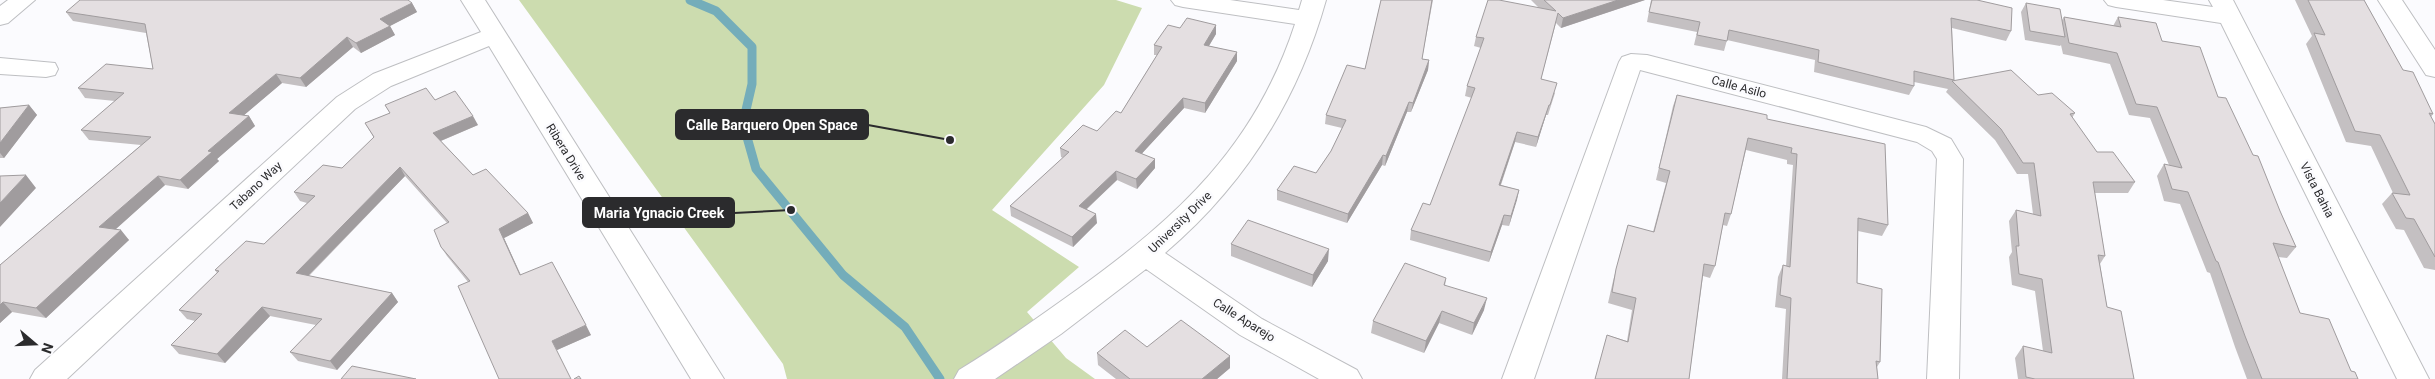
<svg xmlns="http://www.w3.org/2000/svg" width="2435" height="379" viewBox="0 0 2435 379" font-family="Roboto,sans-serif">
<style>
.green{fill:#ccdcaf}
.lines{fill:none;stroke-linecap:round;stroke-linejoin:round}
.stream{stroke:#74adba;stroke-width:9}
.minor-casing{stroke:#bebfc2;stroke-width:2}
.minor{fill:#fff;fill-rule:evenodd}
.wall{fill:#c4c0c2}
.shaded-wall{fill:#a09c9e}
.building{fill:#e4dfe1;stroke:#a09c9e}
.labels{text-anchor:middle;stroke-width:5;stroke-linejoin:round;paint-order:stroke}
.street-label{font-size:12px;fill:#2b2b2d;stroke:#fbfbfe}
.leader{fill:none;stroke:#2b2b2d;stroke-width:2}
.callout-dot{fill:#2b2b2d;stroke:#fbfbfe;stroke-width:2}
.callout{fill:#2b2b2d;stroke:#2b2b2d;stroke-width:2}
.callout-label{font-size:14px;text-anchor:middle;font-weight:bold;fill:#fff}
</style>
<rect width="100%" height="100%" fill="#fbfbfe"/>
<path class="green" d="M519,0h597l26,8 -38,77 -112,125 87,57 -52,45 39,46 29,21h-308l-4,-15z"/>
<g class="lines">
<path class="stream" d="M690,0l26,11 36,36v37l-9,39 13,46 87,106 62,52 35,52"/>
<g class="minor-casing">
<path id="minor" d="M8,0h27l-27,23 -8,2v-19z
M461,0h24l239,379h-33l-202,-333 -98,40 -36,23 -288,270h-37l5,-9 302,-273 36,-23 108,-42z
M1171,0h59l69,10 3,-10h24c-28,100 -81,185 -161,253l97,66 95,51 5,9h-43l-79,-44 -94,-66 -85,65 -66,45h-41l5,-9c41,-25 80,-53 119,-81 101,-73 177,-143 217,-265l-112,-17 -8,-2z
M2104,0h59l50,7 -4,-7h24l196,379h-32l-176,-356 -105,-16 -8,-2z
M2378,0h24l33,50v27l-9,-2z
M1631,54l16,1 279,72 25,12 12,20 -4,220h-32l10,-220 -5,-8 -15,-9 -277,-72 -106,309h-32l117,-317 3,-5z
M0,58l55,5 3,6 -3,6 -9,2 -46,-3z"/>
</g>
<use href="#minor" class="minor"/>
</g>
<path class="wall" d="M1381,0h52l-11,59 7,1 -1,10 -17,42h-4l-22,54 -3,-1 -35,58 -70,-23v-10l39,-17 15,-22 11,-23 -17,-4 1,-9 39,-46z
M1531,0h114l-84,28 -5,-5 -15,56 14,14 -7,22h-2l-10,32 -21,-5 -14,43 18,5 -10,36 -7,-1 -13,37 -79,-22 1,-10 19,-25 42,-107 -7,-2 2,-10 14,-38 -7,-2 2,-9 63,-29z
M1651,0h326l34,31 -5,10 -54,-13 2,52 -1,1 85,14 37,18 -3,5 25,34 38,30 -7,11h-33l10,63 -5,8 7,43 27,72h-116l-3,-21 8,-12 20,5 -8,-60 -23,-6 -3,-28 3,-5 -3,-31 7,-11 17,4 -5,-40h-11l-22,-34 -49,-48 2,-3 -34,-7v4l-5,9 -95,-23 1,-12 -35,-8 -53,-12 -3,11 -30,-6 3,-13 -50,-10z
M2295,0h69l39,70 30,44 -2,3 4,7v146l-11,-2 -20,-38 -8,-1 -14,-25 10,-11h1l-22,-47 -25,-4 -40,-98 6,-8z
M412,3l5,9 -27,14 5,9 -34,18 -8,-6 -47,40 -24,-4 -38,32 5,1 6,10 -38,33 2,2 -31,28 -23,-4 -49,44 13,11 -83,78 -34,-6 -12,11v-58l141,-120 -52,-5 -8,-10 34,-29 -30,-3 -7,-10 75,-19 -7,-36 -73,-12 -7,-9z
M2026,3l36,17 2,-3 49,9 5,-9 44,24 56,56 62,114 16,36 -9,11 -9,-1 22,56 58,66h-111l-12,-32 -25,-74 -3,-1 -27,-68 -16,-3 -7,-25 7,-12 5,1 -19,-47 -21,-3 -19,-51 -47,-10 -2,-9 -1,1 -35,-6 -4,-28z
M1216,25v9l-7,12 28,6v9l-32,52 -21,-5 -42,45 13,15 -18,21 -20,-9 -30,29 10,14 -24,24 -62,-31 -1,-10 53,-48 -2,-1 -1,-9 37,-17 24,-18 36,-58h-3v-10l26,-17z
M1677,95l90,24 121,106 -6,11 -24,-5 -1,52 23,79 -3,5 1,12h-96l4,-70 -11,-2 3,-30 5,-12 3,1 7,-101 -6,-1v-4l-41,-10 -15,64 -4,12 -4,-1 -8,41 -5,12 -7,-2 -14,103h-94l12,-44 20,6 5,-31 -24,-7 5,-22 15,-56 25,7 13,-49 -10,-3 17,-74z
M435,100l43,25 -37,16 32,34 55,38 5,10 -29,15 17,37 70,60 -34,15 -89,-68 -21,-26 -6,-9 6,-24 -42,-47 -96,100 83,17 6,9 -61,68 -39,-9 -8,-9 26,-27 -46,-9 -45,47 -46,-9 -8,-9 24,-24 -8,-2 -8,-9 38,-37 -2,-3 49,-26 43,-41 -7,-2 -6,-9 48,-24 32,-30 -9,-15 25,-10 -5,-8z
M29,105l8,10 -33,43h-4v-50z
M1231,244l97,17 -16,26 -81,-31z
M1446,278l-1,8 39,24 -12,25 -33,-12 -15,30 -53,-20 2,-12z
M1147,347l83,9v12l-13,11h-101l-18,-14 -1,-12z"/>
<path class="shaded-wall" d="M1618,0h27l-84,28 2,-10z
M412,3l5,9 -27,14 5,9 -34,18 -5,-10 24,-24z
M1216,25v9l-12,20v-9z
M347,37l6,10 -47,40 -6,-9z
M1237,52v9l-32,52v-10z
M1429,60l-1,10 -17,42 2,-9z
M276,74l6,9 -46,39 -7,-9z
M1183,98l1,10 -48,52 -1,-9z
M1409,102l-2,10 -22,54 1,-10z
M29,105l8,10 -33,43 -4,-5v-10z
M1549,105l-3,10 -10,32 2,-10z
M249,116l6,10 -38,33 2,2 -31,28 -8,-9 28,-29z
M473,116l5,9 -40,17 -5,-9z
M1517,132l-2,10 -18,53 2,-10z
M1383,155l-1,10 -35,58 1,-9z
M1155,159v9l-18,21 -1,-10z
M400,167l5,9 -103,106 -6,-9z
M1116,171l1,9 -37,35 -1,-9z
M26,175l10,13 -36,39v-24z
M158,176l7,9 -57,51 -9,-9z
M1519,190l-2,10 -8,26 2,-10z
M528,213l5,10 -29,15 21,47 -5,-10 -21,-46z
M1096,214l1,9 -24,24 -1,-10z
M1504,215l-2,10 -13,37 2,-10z
M121,230l8,10 -83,78 -10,-10z
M1329,249l-1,12 -16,26 1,-12z
M392,293l6,9 -61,68 -7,-9z
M1487,298l-3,12 -12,25 2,-12z
M3,302l9,10 -12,11v-18z
M262,307l8,9 -45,47 -8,-9z
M1442,311l-3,12 -15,30 2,-12z
M586,325l5,10 -34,15 -5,-9z
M1230,356v12l-13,11h-15z"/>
<path class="building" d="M80,0h328l4,3 -32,16 10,7 -34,17 -9,-6 -47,41 -24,-4 -47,39 20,3 -41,35 4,1 -32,28 -22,-4 -59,51 22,3 -85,78 -33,-6 -3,3v-40l151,-128 -70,-7 43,-37 -46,-5 28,-24 47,5 -8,-45 -79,-12z
M1381,0h51l-10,59 7,1 -16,43 -4,-1 -23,54 -3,-1 -35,59 -71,-24 17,-24 22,7 15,-22 15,-31 -20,-5 21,-50 18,4z
M1488,0h11l57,11 -12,-11h74l-55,18 -5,-5 -17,66 16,4 -7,22h-1l-11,32 -21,-5 -18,53 20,5 -8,26 -7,-1 -13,37 -80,-22 12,-27 7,2 45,-117 -8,-2 17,-48 -8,-1z
M1652,0h325l35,8 -1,23 -60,-13 3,62 -40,-9v15l-96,-24 1,-12 -35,-8 -55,-12 -2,11 -30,-6 3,-13 -51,-10z
M2308,0h56l39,70 10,2 20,42 -4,-1 6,11v133l-21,-38 -8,-1 -14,-25 18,2 -30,-60 -25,-4 -41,-98 11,2z
M2026,3l34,6 5,28 -35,-6z
M2064,17l57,10 -3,-10 38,6 6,18 38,6 18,50 8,1 27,57 5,1 22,55 16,36 -23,-4 27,70 29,6 22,52 4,1 3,7h-96l-17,-43 -27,-74 -2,-1 -28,-69 -16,-3 -8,-25 18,4 -25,-61 -21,-3 -19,-51 -48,-10z
M1187,18l29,7 -12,20 33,7 -32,51 -22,-5 -48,53 20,8 -19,20 -20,-8 -37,35 17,8 -24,23 -62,-31 59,-54 -9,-4 23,-23 14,6 19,-20 5,2 41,-66 -8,-2 14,-20 12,3z
M2011,70l27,25 14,-2 23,20 -5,1 27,38h16l22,30h-42l12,74 -7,-1 9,52 14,4 13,68h-99l-9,-2 -3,-31 29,7 -10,-74 -23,-5 -3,-28h3l-3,-36 25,6 -7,-53h-11l-22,-34 -49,-48z
M426,88l9,12 20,-9 18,25 -40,17 40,42 13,-6 42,44 -29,16 21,46 32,-13 34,63 -34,16 19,38h-72l-41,-93 12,-5 -29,-34 -7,-17 15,-8 -49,-55 -104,106 96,20 -62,68 -40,-9 32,-33 -60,-12 -45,47 -46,-9 31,-31 -23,-4 40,-39 -4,-1 31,-29 18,3 51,-48 -21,-4 29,-27 19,3 32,-31 -9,-14 25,-10 -5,-8z
M1677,95l90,20v4l118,25 3,81 -30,-7 -1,65 25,6 -2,73 -4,-1 2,18h-91l4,-81 -11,-3 3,-30 7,2 7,-113 -6,-1 1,-5 -44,-10 -17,76 -6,-1 -10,53 -11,-2 -15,115h-94l12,-44 21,7 8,-44 -24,-6 4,-23 12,-44 26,7 16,-61 -11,-3z
M29,105l-29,38v-35z
M26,175l-26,28v-27z
M1248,220l81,29 -16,26 -82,-31z
M1405,263l41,15 -2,7 43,13 -13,25 -32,-12 -16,30 -53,-20z
M1181,320l49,36 -28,23h-72l-33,-26 28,-23 22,17z
M352,366l64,13h-75z
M579,376l2,3h-7z"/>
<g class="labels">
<g class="street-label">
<text transform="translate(1739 87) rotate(15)" y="4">Calle Asilo</text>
<text transform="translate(566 152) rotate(58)" y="4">Ribera Drive</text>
<text transform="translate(256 186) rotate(-43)" y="4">Tabano Way</text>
<text transform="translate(2317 190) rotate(63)" y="4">Vista Bahia</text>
<text transform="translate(1180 222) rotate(-44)" y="4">University Drive</text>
<text transform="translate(1244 320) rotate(32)" y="4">Calle Aparejo</text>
</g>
</g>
<path class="leader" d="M950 140L868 125M791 210L734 213"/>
<g class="callout-dot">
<circle cx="950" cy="140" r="5"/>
<circle cx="791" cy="210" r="5"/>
</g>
<g class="callout">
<rect x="676" y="110" width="192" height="29" rx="5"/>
<rect x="583" y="198" width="151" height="29" rx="5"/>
</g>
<g class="callout-label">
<text x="772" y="130">Calle Barquero Open Space</text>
<text x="659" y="218">Maria Ygnacio Creek</text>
</g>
<g transform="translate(35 344) rotate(109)" stroke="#fbfbfe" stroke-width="4" paint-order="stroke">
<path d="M0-4L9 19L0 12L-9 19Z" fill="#2b2b2d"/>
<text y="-8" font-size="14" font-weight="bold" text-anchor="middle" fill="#2b2b2d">N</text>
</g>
</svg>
